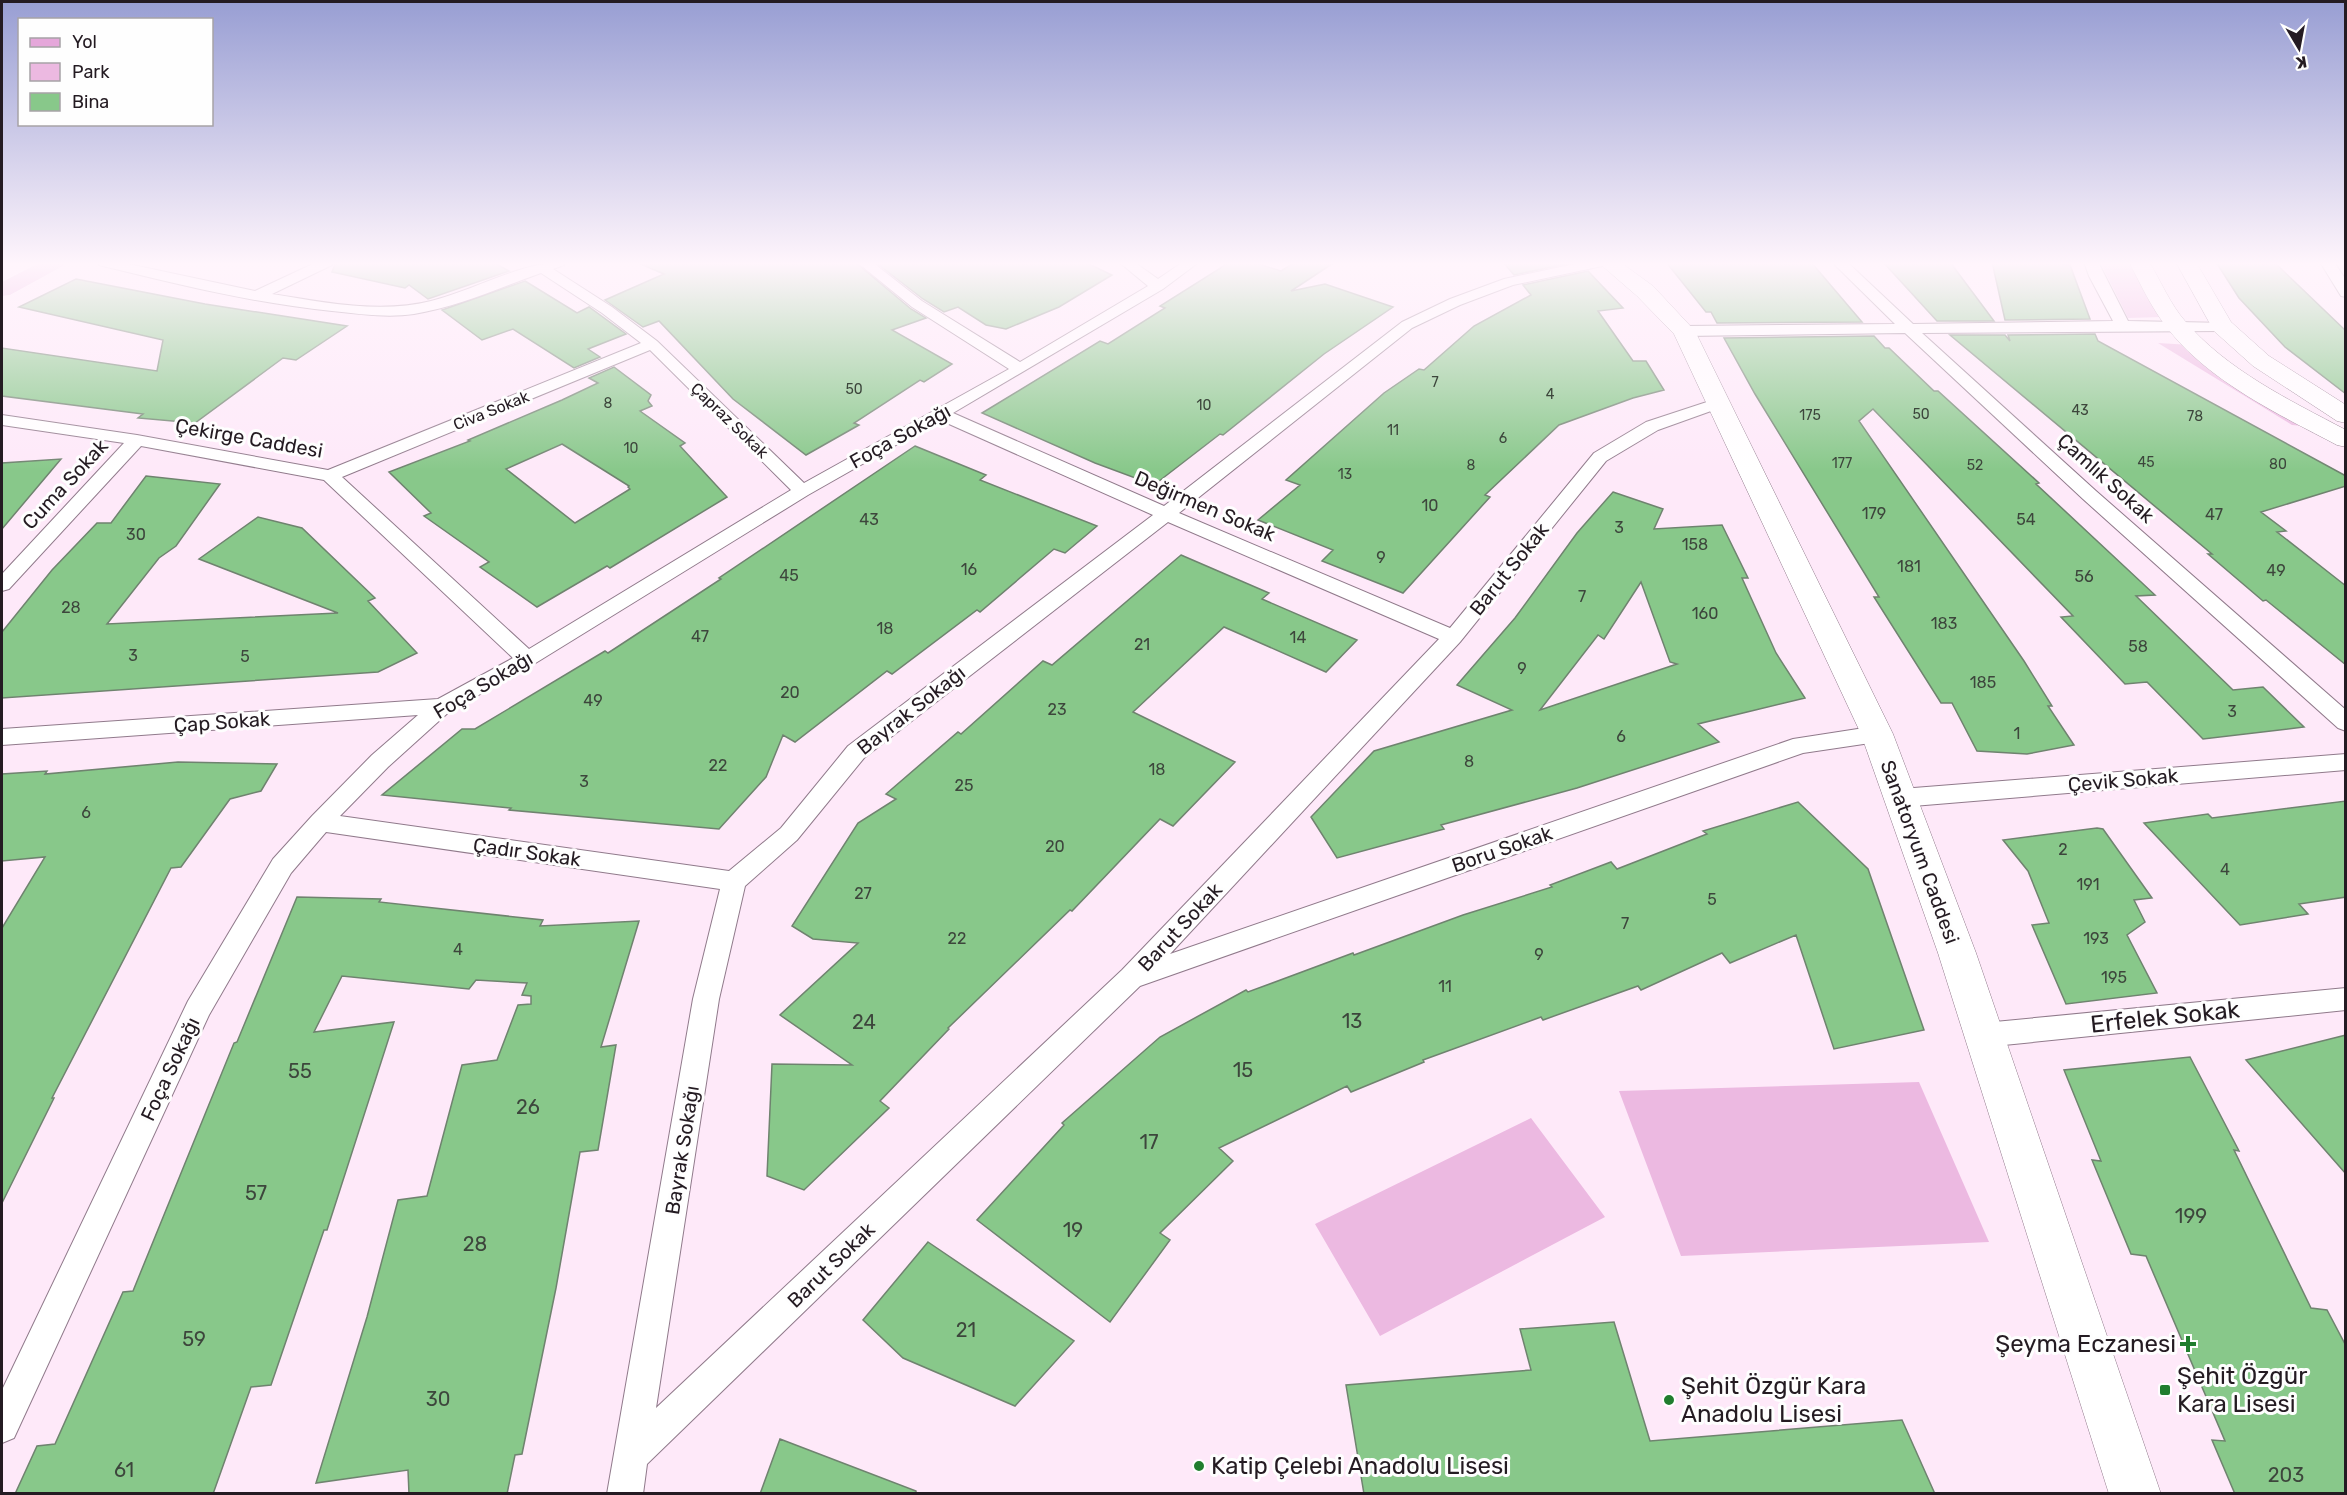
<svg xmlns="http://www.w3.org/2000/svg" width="2347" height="1495" viewBox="0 0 2347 1495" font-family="Rubik,sans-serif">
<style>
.green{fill:#ecb9e1}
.building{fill:#88c88a;stroke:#6f836f;stroke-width:1.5;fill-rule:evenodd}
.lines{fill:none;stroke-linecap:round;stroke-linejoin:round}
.street-casing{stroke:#907a8b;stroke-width:2}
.secondary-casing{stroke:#907a8b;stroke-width:1}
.primary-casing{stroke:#fff;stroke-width:1}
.street{fill:#fff;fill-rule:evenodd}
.secondary{fill:#fff;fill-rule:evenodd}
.primary{fill:#e5a7da;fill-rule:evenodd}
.poi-dot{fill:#207d2e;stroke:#fefefe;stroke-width:2}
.labels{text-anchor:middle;stroke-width:6;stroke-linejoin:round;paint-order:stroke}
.far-number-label{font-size:14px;fill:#3d463c}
.far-street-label{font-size:16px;fill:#241b22;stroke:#fefefe}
.number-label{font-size:16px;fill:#3d463c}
.street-label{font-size:20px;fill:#241b22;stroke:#fefefe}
.near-number-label{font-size:20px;fill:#3d463c}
.near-street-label{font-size:24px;fill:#241b22;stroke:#fefefe}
.near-poi-label{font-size:24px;fill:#241b22;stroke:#fefefe;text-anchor:start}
</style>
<rect width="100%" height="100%" fill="#fee9f9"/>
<path class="green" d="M2100,262h31l31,55 -34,1z
M2158,343l33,2 112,81 -11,-1z
M1919,1082l70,160 -308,14 -62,-165z
M1531,1118l74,99 -225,119 -65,-112z"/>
<path class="building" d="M336,262h157l16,9 -81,28 -19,-14 -4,3 -73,-16z
M636,262h219l56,47 15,9 -34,12 60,34 -28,18 -4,-2 -66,43 5,2 -53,30 -73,-56 -74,-78 -16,6 -38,-27 59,-26z
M875,262h210l27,13 -53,32 -53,22 -20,-4 -28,-18 -14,5 -21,-13z
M1230,262h22l29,9 14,-9h40l-44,29 34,-7 68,23 -69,47 -101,81 -3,-1 -66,51 -59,-22 -113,-50 118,-72 8,3 57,-36 -5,-2z
M1503,262h72l-61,13z
M1666,262h145l51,60 -145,1 -6,-11h-5z
M1883,262h67l44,59h-57z
M1992,262h54l24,3 20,54 -85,1z
M2216,262h58l72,69v63l-61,-47 -46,-49z
M1588,271l35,37 -25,3 35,50h13l18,29 -31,8 -74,27 -74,70 5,2 -87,96 -81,-32 11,-11 -75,-30 42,-35 -14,-5 98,-87 35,-24 5,1 50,-44 57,-31 -8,-10z
M76,279l129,25 142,22 -51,34 -13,-2 -88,65 -57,-5 5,-4 -141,-18v-48l155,23 6,-31 -144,-33z
M525,281l52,32 12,-6 37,27 -38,15 12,8 -26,11 -61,-39 -31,11 -40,-30z
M2095,334l3,7 248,135v10l-85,26 25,19 -9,1 69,54v79l-80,-65 -3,1 -55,-47h4l-262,-219h55l5,6 -2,-6z
M1874,336l11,12h4l45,43h4l101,92 -3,1 119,111 -19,1 97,94 30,-3 41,40 -101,12 -56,-57 -22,2 -64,-67 12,-1 -200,-207 -14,12 165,240 28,45h-4l26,39 -47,9 -50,-3 -25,-48h-11l-67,-106h5l-124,-203 -31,-56z
M614,367l37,28 -3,6 4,5 -12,5 45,32 -5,3 47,51 -117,71 -3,-2 -70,41 -57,-40 9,-5 -65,-46 7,-3 -42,-41 81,-31 -2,-1 94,-40 36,-17 -9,-5zM562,444l67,42 -1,1 2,2 -55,34 -69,-54z
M915,446l71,29 -6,5 117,46 -32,27 -11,-4 -74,63 -3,-2 -85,64 -5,-3 -92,71 -12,-7 -17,42 -47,52 -210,-19 2,-2 -129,-13 80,-66h13l130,-78 3,2 113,-74 -2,-1z
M61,459l-59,70v-66z
M146,476l74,8 -44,62 -17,12 -52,66 231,-11 -139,-54 59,-42 44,11 73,70 -7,3 49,52 -39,19 -376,26v-66l50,-62 45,-47h14z
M1613,492l50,17 -9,20 68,-4 26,53h-6l34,75 29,45 -107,26 21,18 -142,46 -136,37 3,4 -107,29 -26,-41 63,-66 138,-41 -55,-25 58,-67 62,-85zM1641,582l29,80 7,2 -137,46 58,-75 6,4z
M1181,555l88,38 -7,6 95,41 -31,32 -102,-45 -91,85 102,50 -62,64 -13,-7 -88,92 -2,-1 -122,118 1,1 -69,72 9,7 -85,82 -37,-14 5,-112 80,1 -72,-50 78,-72 -45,-4 -21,-13 66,-103 38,-24 -10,-5 72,-62 3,2 82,-73 9,4z
M178,762l99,2 -16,27 -31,8 -49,68 -10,1 -119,230h2l-52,105v-275l43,-71 -43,4v-87l45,-3 -2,3z
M2346,801v96l-47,7 9,10 -68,11 -96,-102 64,-9 4,4z
M1798,802l70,67 56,161 -90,19 -38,-114 -66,28 -8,-10 -81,37 -3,-4 -95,34 -2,-3 -118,43 1,2 -73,30 -4,-6 -128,62 14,13 -73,72 10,7 -60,82 -133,-102 87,-95 -2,-2 98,-86 86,-47 2,2 105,-39 1,2 109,-40 89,-28 -2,-2 61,-23 6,7 90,-35 -4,-3z
M2097,828l6,1 49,69 -18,2 11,22 -18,13 30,58 -91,11 -34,-79 17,-2 -21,-52 -25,-31z
M297,897l84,2 -2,3 164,18 -3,6 99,-5 -38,126 15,-2 -18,105 -18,2 -24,136 -34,166 -7,1 -8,39h-98l-1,-24 -92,13 51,-166 31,-117 29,-4 35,-131 35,-5 21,-55 13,-1v-8l-9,-1 5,-12 -51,-3 -7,9 -127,-13 -28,56 80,-10 -67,208h-3l-53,155 -20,2 -38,107h-198l22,-48 18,-2 68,-152 10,-1 101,-248 3,-1z
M2346,1035v139l-100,-114z
M2190,1057l49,94 -5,-1 77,158 16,2 19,36v148h-111l-23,-54 13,1 -79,-185 -15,-2 -39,-94 9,1 -37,-91z
M928,1242l146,99 -59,65 -112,-48 -40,-38z
M1614,1322l36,119 252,-21 33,74h-571l-18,-109 185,-15 -11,-41z
M780,1439l136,52v3h-156z"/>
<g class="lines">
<g class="street-casing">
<path id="street" d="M97,262h22l136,29 62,-29h17l-2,3 -60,29c50,8 108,20 159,7 45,-11 89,-39 135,-39l-2,3 -11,4 59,38 45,34 147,142 205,-114 -97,-62 -55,-45h15l50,39 98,61 128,-76 -29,-24h15l24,17 25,-17h16l-36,27 -210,124 211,93 238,-184 48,-23 54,-20 80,-17h25l-2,3 -94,20 -53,20 -48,23 -233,185 271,115 144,-175 52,-31 73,-24 8,5 -2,3 -67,24 -52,31 -146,181 -290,312 623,-215 84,-13 8,2 3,6 -3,6 -8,2 -74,11 -663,233 -493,478 -4,30h-36l86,-495 27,-110 -394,-57 -35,41 -82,142 -195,423 -12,5v-53l186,-389 85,-142 39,-43 60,-61 46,-40 -416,30v-16l436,-30 75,-41 -189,-178 -183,-34 -132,143 -7,2v-17l122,-131 -122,-18v-10l135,20 191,35 313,-127 -39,-30 -61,-40c-42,15 -83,34 -127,41 -26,4 -55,0 -82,-3 -79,-8 -156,-27 -233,-46zM650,350l141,140 -262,159 -187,-172zM940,420l213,95 -305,231 -67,82 -52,43 -389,-55 48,-49 62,-56 84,-47 274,-169zM1168,522l271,117 -317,331 -466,438 63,-409 26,-113 52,-46 67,-82z
M1832,262h15l66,62 200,-3 -24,-45 -5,-14h14l30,59 99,2 3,3 -8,5 -300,2 174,158 250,219v21l-8,-3 -255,-229 -178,-166 -221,3 -8,-5 8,-5 211,-2z
M2320,262h14l12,18v17l-5,-1z
M2346,754v16l-445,37 -8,-3 -4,-6 4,-6 8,-3z
M2346,988v22l-362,37 -10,-4 -4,-8 4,-8 10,-4z"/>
</g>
<g class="secondary-casing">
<path id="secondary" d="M1598,262h22l33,24 42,45 198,403 83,219 185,541h-52l-171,-541 -77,-219 -187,-400 -37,-38z
M2129,262h20c12,19 21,42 36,59 42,49 104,79 161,109v17l-9,-2c-59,-31 -127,-63 -169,-116 -16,-20 -27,-44 -39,-67z
M2176,262h20l35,60 38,34 77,49v18l-9,-2 -84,-55 -39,-35z"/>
</g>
<g class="primary-casing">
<path id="primary" d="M41,262h25l-3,4 -53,29 -8,1v-14z"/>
</g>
<use href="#street" class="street"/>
<use href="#secondary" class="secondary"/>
<use href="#primary" class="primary"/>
</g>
<linearGradient id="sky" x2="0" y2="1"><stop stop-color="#989ed3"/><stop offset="0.56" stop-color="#fff5fc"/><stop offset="1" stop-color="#fff5fc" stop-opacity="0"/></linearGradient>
<rect width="2347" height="471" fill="url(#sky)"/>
<g class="poi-dot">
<path d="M2185 1335h6v6h6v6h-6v6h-6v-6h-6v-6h6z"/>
<rect x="2159" y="1384" width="12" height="12" rx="3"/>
<circle cx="1669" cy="1400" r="6"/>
<circle cx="1199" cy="1466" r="6"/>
</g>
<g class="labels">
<g class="far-number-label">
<text x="1435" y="387">7</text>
<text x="854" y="394">50</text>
<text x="1550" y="399">4</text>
<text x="608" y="408">8</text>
<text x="1204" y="410">10</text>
<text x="2080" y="415">43</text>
<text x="1921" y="419">50</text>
<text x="1810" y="420">175</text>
<text x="2195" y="421">78</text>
<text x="1393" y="435">11</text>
<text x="1503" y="443">6</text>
<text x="631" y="453">10</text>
<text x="2146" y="467">45</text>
<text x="1842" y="468">177</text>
<text x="2278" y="469">80</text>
<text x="1471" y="470">8</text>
<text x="1975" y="470">52</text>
<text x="1345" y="479">13</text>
</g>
<g class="far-street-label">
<text transform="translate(491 410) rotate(-22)" y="6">Civa Sokak</text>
<text transform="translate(730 420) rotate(44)" y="6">Çapraz Sokak</text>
</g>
<g class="number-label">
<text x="1430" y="511">10</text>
<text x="1874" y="519">179</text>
<text x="2214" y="520">47</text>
<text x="869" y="525">43</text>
<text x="2026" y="525">54</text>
<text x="1619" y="533">3</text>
<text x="136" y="540">30</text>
<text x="1695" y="550">158</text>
<text x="1381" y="563">9</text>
<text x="1909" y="572">181</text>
<text x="969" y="575">16</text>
<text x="2276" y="576">49</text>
<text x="789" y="581">45</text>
<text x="2084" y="582">56</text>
<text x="1582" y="602">7</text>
<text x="71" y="613">28</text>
<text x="1705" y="619">160</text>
<text x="1944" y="629">183</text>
<text x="885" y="634">18</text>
<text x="700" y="642">47</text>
<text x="1298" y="643">14</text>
<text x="1142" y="650">21</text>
<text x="2138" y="652">58</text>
<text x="133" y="661">3</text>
<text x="245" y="662">5</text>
<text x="1522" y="674">9</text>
<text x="1983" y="688">185</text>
<text x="790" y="698">20</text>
<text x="593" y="706">49</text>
<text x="1057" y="715">23</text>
<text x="2232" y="717">3</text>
<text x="2017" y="739">1</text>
<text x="1621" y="742">6</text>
<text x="1469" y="767">8</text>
<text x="718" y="771">22</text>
<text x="1157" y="775">18</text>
<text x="584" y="787">3</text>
<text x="964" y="791">25</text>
<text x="86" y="818">6</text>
<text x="1055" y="852">20</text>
<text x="2063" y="855">2</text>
<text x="2225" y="875">4</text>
<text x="2088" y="890">191</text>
<text x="863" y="899">27</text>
<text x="1712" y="905">5</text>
<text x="1625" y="929">7</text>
<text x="957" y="944">22</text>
<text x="2096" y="944">193</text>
<text x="458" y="955">4</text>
<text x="1539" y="960">9</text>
<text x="2114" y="983">195</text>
<text x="1445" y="992">11</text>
</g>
<g class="street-label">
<text transform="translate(900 436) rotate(-29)" y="7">Foça Sokağı</text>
<text transform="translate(249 438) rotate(10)" y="7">Çekirge Caddesi</text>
<text transform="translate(2106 478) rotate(42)" y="7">Çamlık Sokak</text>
<text transform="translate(65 484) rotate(-47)" y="7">Cuma Sokak</text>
<text transform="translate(1205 506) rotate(23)" y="7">Değirmen Sokak</text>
<text transform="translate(1509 569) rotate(-51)" y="7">Barut Sokak</text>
<text transform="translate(483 685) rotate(-31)" y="7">Foça Sokağı</text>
<text transform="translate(911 710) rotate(-38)" y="7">Bayrak Sokağı</text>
<text transform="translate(222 722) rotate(-4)" y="7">Çap Sokak</text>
<text transform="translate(2123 780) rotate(-5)" y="7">Çevik Sokak</text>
<text transform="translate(1502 849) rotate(-19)" y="7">Boru Sokak</text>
<text transform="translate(527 852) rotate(8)" y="7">Çadır Sokak</text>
<text transform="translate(1920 852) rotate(70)" y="7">Sanatoryum Caddesi</text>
<text transform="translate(1180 927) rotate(-47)" y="7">Barut Sokak</text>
<text transform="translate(170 1069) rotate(-65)" y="7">Foça Sokağı</text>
<text transform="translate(682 1150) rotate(-81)" y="7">Bayrak Sokağı</text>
<text transform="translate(831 1265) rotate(-44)" y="7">Barut Sokak</text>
</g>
<g class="near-number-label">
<text x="1352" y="1028">13</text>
<text x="864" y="1029">24</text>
<text x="1243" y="1077">15</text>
<text x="300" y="1078">55</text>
<text x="528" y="1114">26</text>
<text x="1149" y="1149">17</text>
<text x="256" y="1200">57</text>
<text x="2191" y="1223">199</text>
<text x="1073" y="1237">19</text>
<text x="475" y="1251">28</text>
<text x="966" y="1337">21</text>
<text x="194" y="1346">59</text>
<text x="438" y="1406">30</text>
<text x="124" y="1477">61</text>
<text x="2286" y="1482">203</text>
</g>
<g class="near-street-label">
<text transform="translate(2165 1017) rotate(-6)" y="8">Erfelek Sokak</text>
</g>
<g class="near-poi-label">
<text x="2176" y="1352" text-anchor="end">Şeyma Eczanesi</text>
<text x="2177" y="1384">Şehit Özgür<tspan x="2177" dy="28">Kara Lisesi</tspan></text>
<text x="1681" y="1394">Şehit Özgür Kara<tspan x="1681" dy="28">Anadolu Lisesi</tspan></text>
<text x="1211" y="1474">Katip Çelebi Anadolu Lisesi</text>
</g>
</g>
<rect width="2347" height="1495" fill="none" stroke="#241b22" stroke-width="6"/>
<rect x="18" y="18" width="195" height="108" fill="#fefefe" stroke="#a7a3a6" stroke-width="1.5"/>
<rect x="30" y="38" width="30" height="9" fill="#e5a7da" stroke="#a7a3a6" stroke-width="1.5"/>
<text x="72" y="48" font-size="18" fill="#241b22">Yol</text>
<rect x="30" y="63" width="30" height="18" fill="#ecb9e1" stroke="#a7a3a6" stroke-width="1.5"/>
<text x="72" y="78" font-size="18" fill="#241b22">Park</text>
<rect x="30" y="93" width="30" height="18" fill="#88c88a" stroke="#a7a3a6" stroke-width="1.5"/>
<text x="72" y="108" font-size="18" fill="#241b22">Bina</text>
<g transform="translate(2299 48) rotate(170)" stroke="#fefefe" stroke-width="4.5" paint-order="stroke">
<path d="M0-4.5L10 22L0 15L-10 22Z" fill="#241b22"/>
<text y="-9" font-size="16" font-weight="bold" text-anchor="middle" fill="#241b22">K</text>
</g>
</svg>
